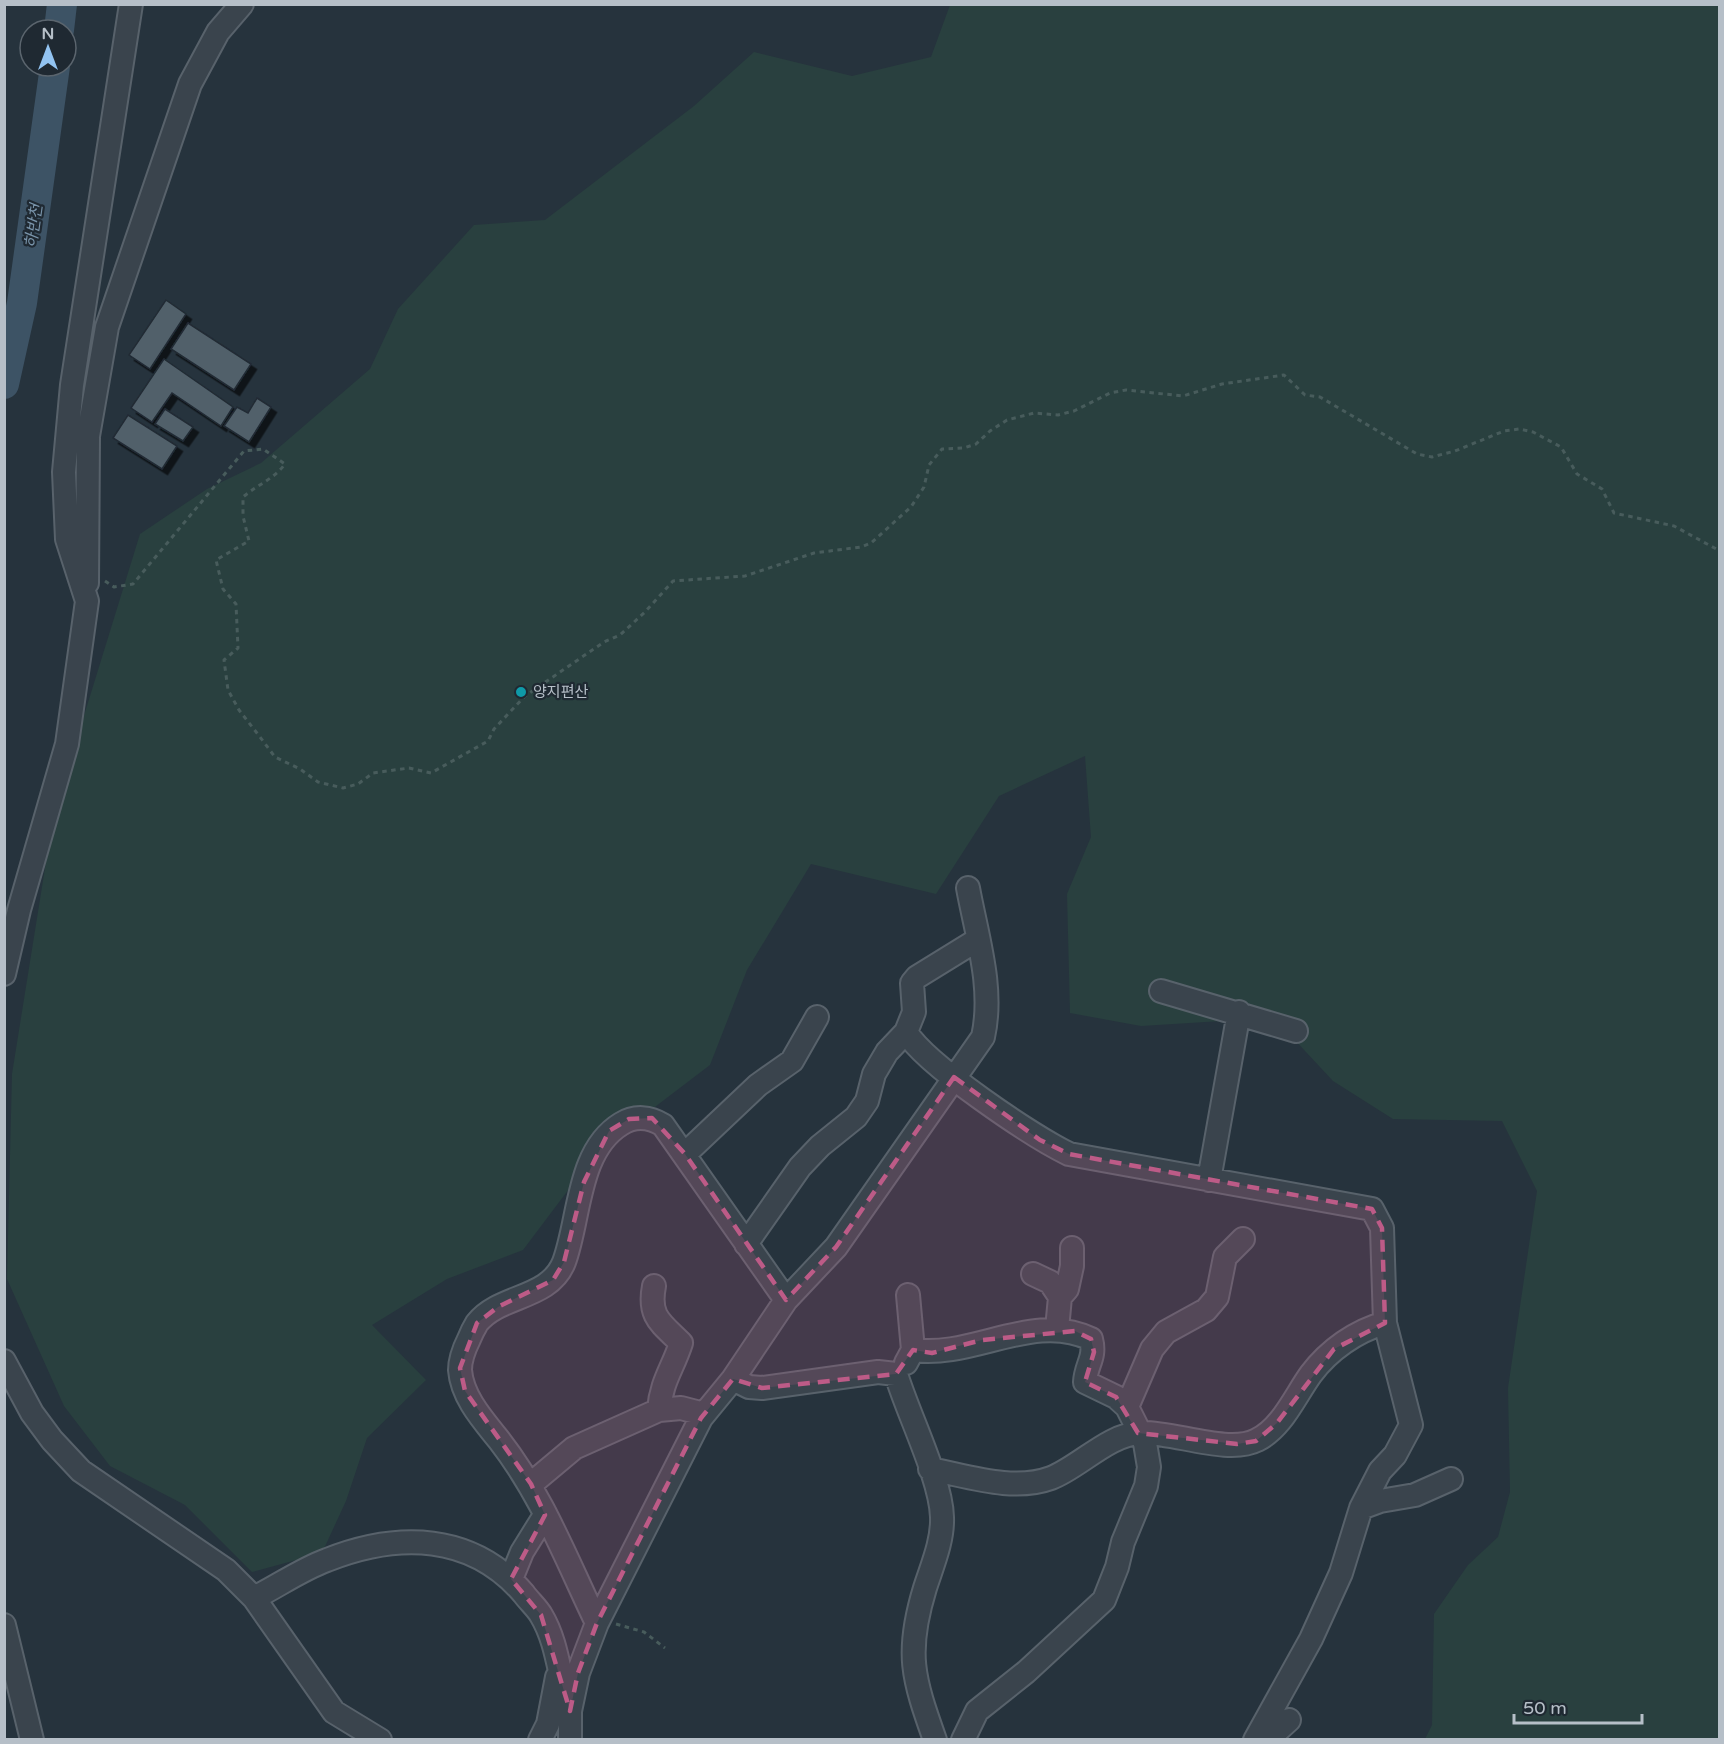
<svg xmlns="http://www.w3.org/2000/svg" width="1724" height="1744" viewBox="0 0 1724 1744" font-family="'Varela Round','Noto Sans KR',sans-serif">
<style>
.green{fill:#29403f}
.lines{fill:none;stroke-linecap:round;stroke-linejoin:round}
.river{stroke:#3d5365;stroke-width:30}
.building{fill:#51606a;stroke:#212b34;stroke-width:1.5;filter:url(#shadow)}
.minor-casing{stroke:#58626b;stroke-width:26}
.path{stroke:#485c5c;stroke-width:3;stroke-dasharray:4.5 4.5;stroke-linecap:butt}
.minor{stroke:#3a444d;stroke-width:22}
.marked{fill:#bd5b87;fill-opacity:0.2;stroke:#bd5b87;stroke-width:4.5;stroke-dasharray:12 8;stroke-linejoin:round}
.culture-dot{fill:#0f9aa8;stroke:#1f2932;stroke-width:2}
.labels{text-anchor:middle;stroke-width:4.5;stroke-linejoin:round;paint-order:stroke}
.poi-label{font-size:15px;fill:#b6bfc8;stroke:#1f2932;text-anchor:start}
.water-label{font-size:16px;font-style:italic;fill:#7994aa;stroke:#1f2932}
</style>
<defs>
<filter id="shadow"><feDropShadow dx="5.5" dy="5.5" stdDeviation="0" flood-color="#0009"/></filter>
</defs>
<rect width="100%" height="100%" fill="#26333d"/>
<path class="green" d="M950,5h769v1734h-294l7,-14 2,-111 34,-49 30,-28 12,-45 -2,-104 29,-197 -35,-70 -109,-2 -60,-38 -41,-44 -55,-17 -96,6 -71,-13 -3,-119 24,-57 -6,-81 -86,40 -63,98 -125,-30 -64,106 -37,95 -63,48 -72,68 -52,69 -76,29 -75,46 54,55 -59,58 -21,63 -24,52 -70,19 -67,-67 -75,-39 -46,-60 -57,-127 5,-205 34,-212 28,-114 66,-214 67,-45 54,-26 109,-94 28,-60 76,-84 71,-5 149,-114 60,-54 98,24 79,-19z"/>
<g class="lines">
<path class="river" d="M59,30l3,-26
M4,384l18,-81 33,-237"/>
</g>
<path class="building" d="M166,300l20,14 -36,55 -21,-14z
M188,323l63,41 -17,26 -63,-41z
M164,359l69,48 -12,19 -49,-33 -20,29 -21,-14z
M257,398l14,9 -22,35 -25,-16 13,-19 11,6z
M165,409l28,18 -10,14 -28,-17z
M128,415l49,31 -15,23 -49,-31z"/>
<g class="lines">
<g class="minor-casing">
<path id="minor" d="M87,583l1,-147 19,-109 83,-243 28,-52 24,-28
M4,974l15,-64 48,-166 20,-143 -20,-62 -3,-67 8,-87 59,-381
M1161,991l135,40
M685,1154l73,-69 34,-24 25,-44
M1209,1180l30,-168
M746,1244l54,-77 20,-21 36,-29 11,-16 7,-27 13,-22 19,-20
M1033,1274l17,8 10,15
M654,1286c-6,31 7,37 27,57 -8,25 -20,39 -22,67
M1057,1329l3,-32 7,-8 5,-23v-18
M913,1350c59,9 121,-39 178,-11 5,19 -5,25 -6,43l31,15 11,10 18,36 4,24 -3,19 -23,56 -6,25 -13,33 -78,72 -49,39 -14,29
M4,1361l28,52 20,27 29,31 145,99 28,28 80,114 46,28
M906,1363l7,-13 -5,-55
M733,1379l16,8 13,1 116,-16 18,2c12,40 45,105 46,143 1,24 -10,49 -17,71 -20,65 -12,90 10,152
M1127,1407l25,-58 14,-17 40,-22 11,-13 8,-40 18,-18
M930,1469c38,7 83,23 121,9 27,-10 58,-44 89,-45 32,-2 88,22 117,7 25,-12 38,-44 54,-66 18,-24 45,-43 74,-51l-3,-95 -10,-19 -303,-55c-37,-18 -143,-89 -163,-122l8,-20 -2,-29 5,-6 60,-37
M531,1484l43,-36 85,-38 22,-2 23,6
M1361,1508l19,-7 35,-6 36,-16
M511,1579l11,-27 23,-37
M254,1598c24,-12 48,-29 73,-38 71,-28 145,-27 197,34 5,7 13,14 17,21 17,28 18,62 28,92
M597,1623c-30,-62 -55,-128 -98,-183 -16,-20 -37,-43 -39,-70 0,-10 5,-23 9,-31 2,-5 5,-11 8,-16 23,-29 72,-23 87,-61 16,-43 13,-111 57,-138 14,-9 29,-7 42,1l123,175
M4,1625l28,115
M540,1740l8,-16 9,-47
M570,1740v-29l8,-38 19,-50 104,-205 32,-39 53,-79 50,-53 147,-210c11,-49 -6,-100 -15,-149
M1255,1740l56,-101 30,-66 20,-65 19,-37 15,-16 16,-30 -26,-102
M1267,1740l22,-20"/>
</g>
<path class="path" d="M105,581l9,6 19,-3 111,-133 19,-2 22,15c-11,15 -28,21 -42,33v19l6,25 -33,19 7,29 13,15 2,44 -14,12 4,30 11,20 21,27 15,20 25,12 18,13 25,6 15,-4 15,-11 36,-5 22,5 57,-32 6,-12 31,-33 79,-54 16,-7 25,-23 28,-31 72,-5 69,-23 47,-6 10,-4 40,-36 13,-20 5,-22 13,-16 22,-1 12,-4 14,-13 17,-11 27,-7 24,2 16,-4 36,-18 16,-3 57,6 39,-12 62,-9 21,20 15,2 97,57 15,3 23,-6 49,-20 15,-2 14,3 28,15 16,27 25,15 12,24 60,13 46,25
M616,1624l28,8 21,16"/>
<use href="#minor" class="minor"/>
</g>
<path class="marked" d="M954,1077l86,63 29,14 303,55 10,19 3,95 -51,26 -57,74 -21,18 -19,3 -99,-11 -22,-36 -31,-15 9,-30 -3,-13 -16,-8 -93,9 -50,13 -19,-3 -17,24 -134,14 -29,-9 -32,39 -104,205 -19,50 -8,38 -29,-96 -30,-36 34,-64 -14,-31 -66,-93 -5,-23 17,-45 21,-16 55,-27 11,-18 20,-80 25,-51 20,-12 23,-1 33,36 101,146 50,-53z"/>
<circle class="culture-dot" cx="521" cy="692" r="6"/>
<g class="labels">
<g class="poi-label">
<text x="533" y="697">양지편산</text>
</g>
<g class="water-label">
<text transform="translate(33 226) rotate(-82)" y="6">하반천</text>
</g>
</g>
<rect width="1724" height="1744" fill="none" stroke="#b6bfc8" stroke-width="12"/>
<g transform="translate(48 48)"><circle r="28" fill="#1f2932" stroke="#5b656e" stroke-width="1.5"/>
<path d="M0-4.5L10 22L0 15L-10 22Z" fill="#92c3f1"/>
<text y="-9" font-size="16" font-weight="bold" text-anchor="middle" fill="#b6bfc8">N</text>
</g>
<path d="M1514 1714v9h128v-9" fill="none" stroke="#b6bfc8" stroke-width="3"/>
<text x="1523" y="1714" font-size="18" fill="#b6bfc8" stroke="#1f2932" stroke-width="4.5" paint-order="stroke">50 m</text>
</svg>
